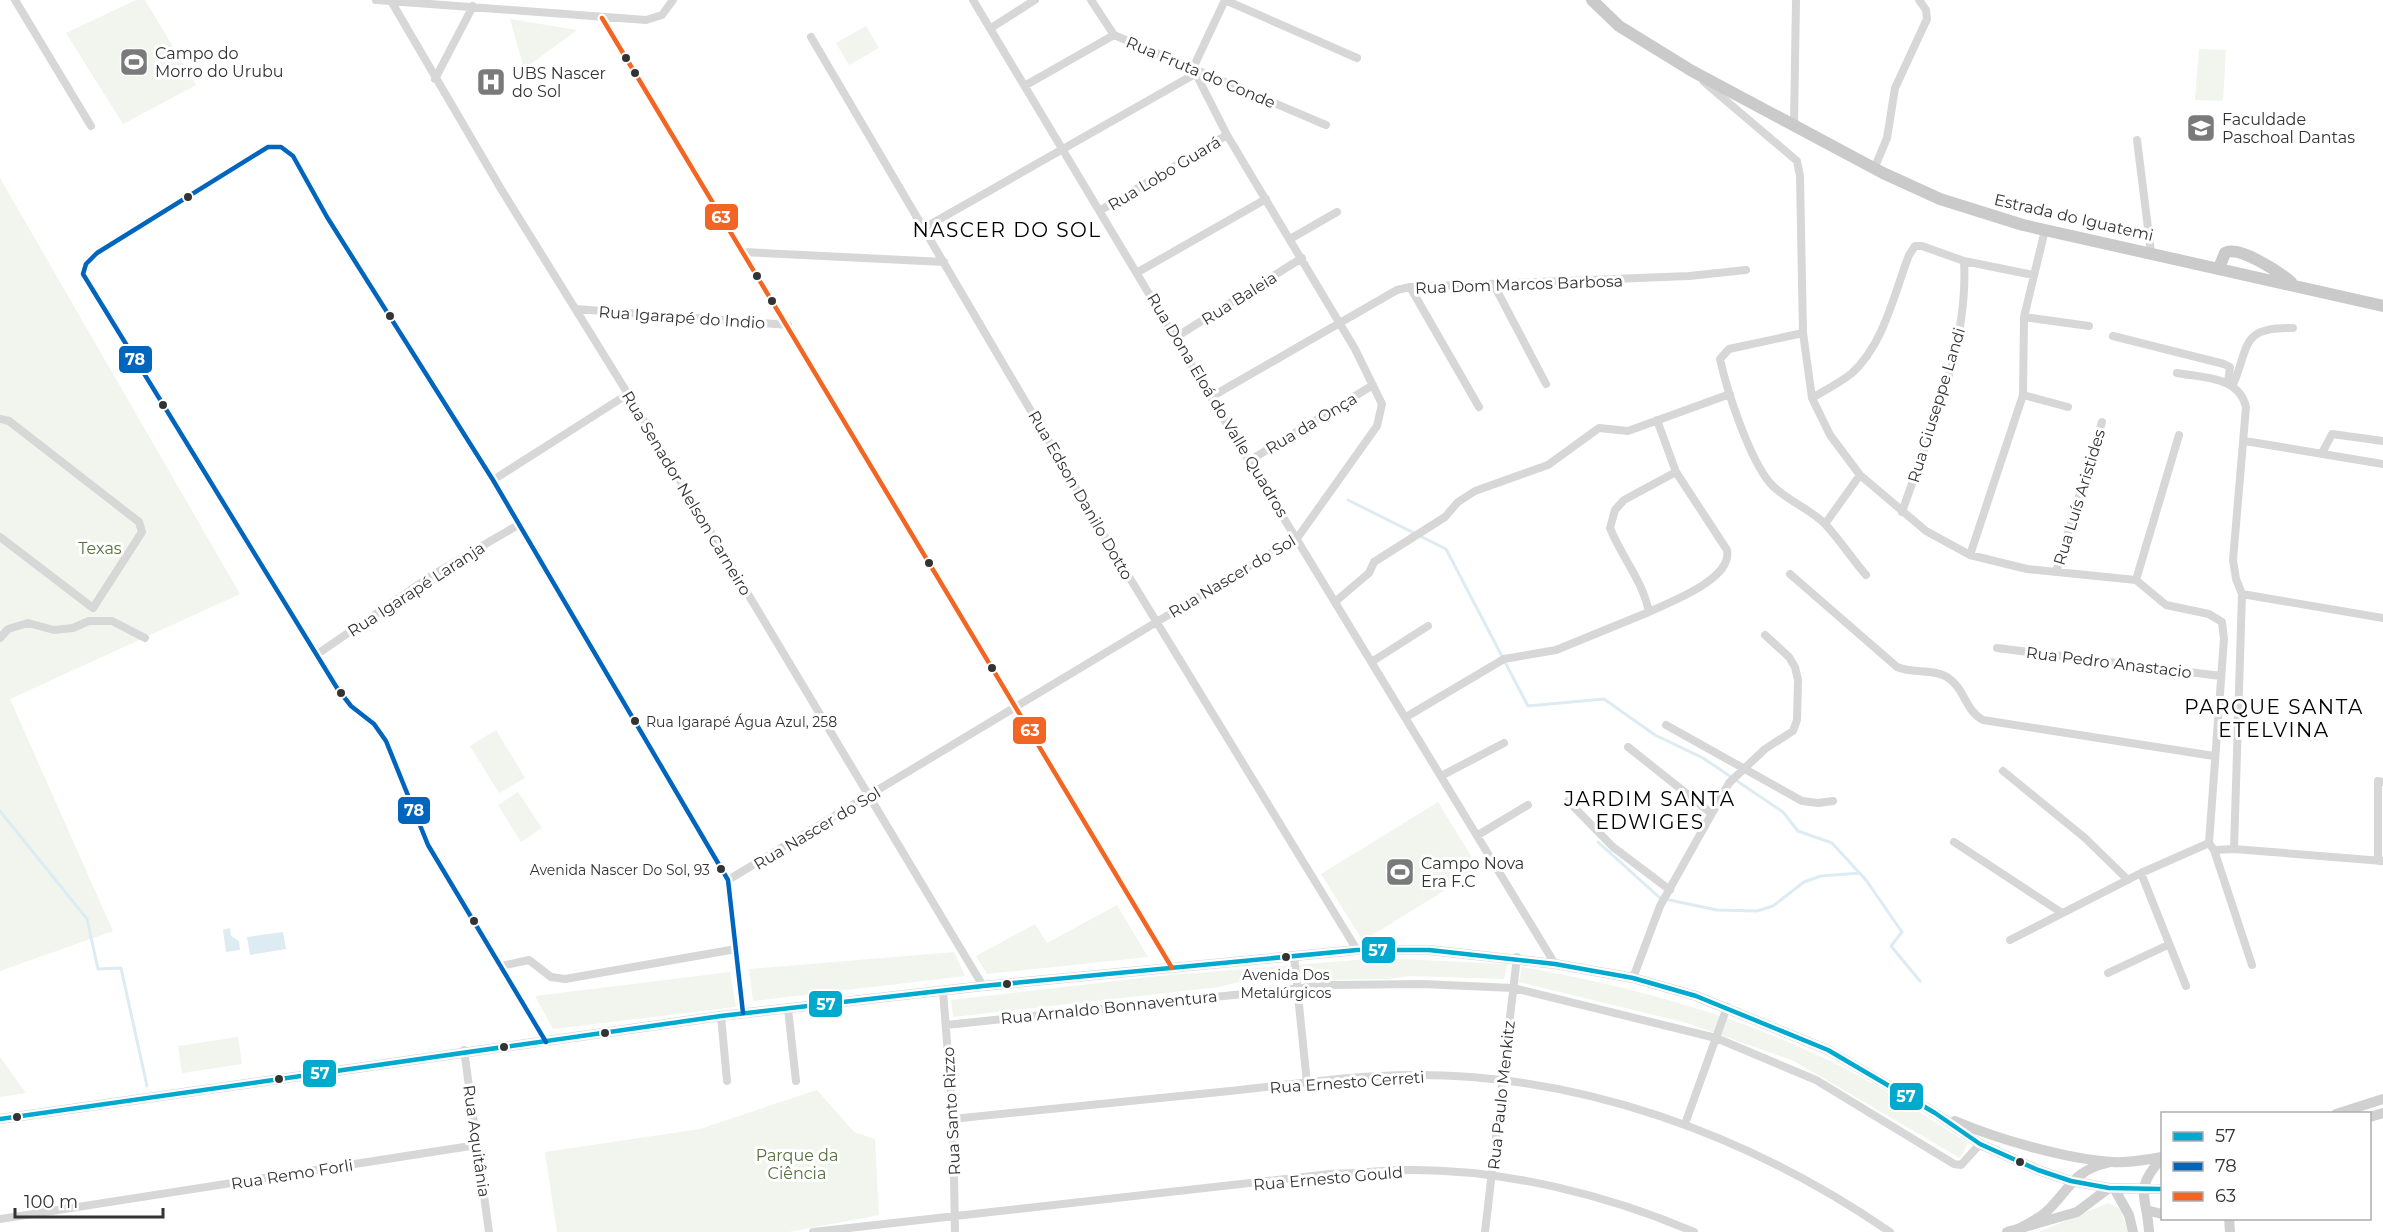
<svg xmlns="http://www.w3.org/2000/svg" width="2383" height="1232" viewBox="0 0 2383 1232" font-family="Montserrat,sans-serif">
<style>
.green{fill:#f1f5ed}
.water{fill:#ddebf3}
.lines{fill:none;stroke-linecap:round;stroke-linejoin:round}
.stream{stroke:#ddebf3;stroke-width:3}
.street{stroke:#d7d7d7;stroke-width:8}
.secondary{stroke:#d0d0d0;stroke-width:10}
.primary{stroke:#cacaca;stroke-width:12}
.bus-1-casing{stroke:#fff;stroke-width:9}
.bus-2-casing{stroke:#fff;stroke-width:9}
.bus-3-casing{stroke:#fff;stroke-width:9}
.bus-1{stroke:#00a9ce;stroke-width:4.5}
.bus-2{stroke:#0065bd;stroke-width:4.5}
.bus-3{stroke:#f26522;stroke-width:4.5}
.bus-dot{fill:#333;stroke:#fff;stroke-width:2}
.labels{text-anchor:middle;stroke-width:6;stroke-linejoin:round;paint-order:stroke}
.bus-label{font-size:14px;fill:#333;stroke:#fff;text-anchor:start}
.poi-label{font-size:16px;fill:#333;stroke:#fff;text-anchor:start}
.street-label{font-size:16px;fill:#333;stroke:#fff}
.park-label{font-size:16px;fill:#56703f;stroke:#fff}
.quarter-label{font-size:20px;letter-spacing:1.5px;fill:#000;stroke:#fff}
.line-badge{stroke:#fff;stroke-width:2}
.badge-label{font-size:16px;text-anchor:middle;font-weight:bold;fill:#fff}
</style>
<rect width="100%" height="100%" fill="#fff"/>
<path class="green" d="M136,0h9l51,85 -73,39 -57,-91z
M510,19l67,11 -53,39z
M866,26l13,22 -30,17 -13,-22z
M2199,49l27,1 -3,51 -28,-1z
M0,178l240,416 -230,105 103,232 -113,40z
M496,730l29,48 -26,15 -29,-47z
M518,792l24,36 -21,14 -23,-37z
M1438,802l41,67 -116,72 -42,-67z
M1117,905l31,52 -161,17 -11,-18 59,-32 12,19z
M954,952l11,24 -212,25 -4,-32z
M1379,958l128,6 -3,15 -93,-3 -24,3 -143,2 -25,6 -266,30 -2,-17 208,-24z
M1522,967c117,21 232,52 337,109 38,20 73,45 109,67l-8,15 -166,-97 -107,-38 -168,-41z
M730,972l6,35 -183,22 -18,-33z
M238,1037l4,27 -60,9 -4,-27z
M0,1057l26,36 -26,4z
M817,1090l37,42 21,7 4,76 -90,17h-232l-12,-80 155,-23z
M2108,1203l12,6 8,23h-89z"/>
<path class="water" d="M230,928l1,8 8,5 1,9 -14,2 -3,-22z
M283,932l3,17 -36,6 -3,-18z"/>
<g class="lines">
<path class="stream" d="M1348,500l98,49 82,157 76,-7 51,36 48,23 80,54 15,19 34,12 34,37 36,52 -11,14 29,35
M0,811l87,108 11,50 23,-1 26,118
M1598,842l62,56 57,12 40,1 16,-5 31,-24 17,-6 39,-3"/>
<path class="street" d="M15,0l76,126
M376,0l270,20 16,-5 11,-15
M973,0l276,461 306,503
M1091,0l23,35 212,90
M1225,0l132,58
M391,1l110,188 127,205 355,592
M602,18l570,950
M991,28l44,-28
M811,37l301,512 245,401
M435,79l38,-73
M1704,82l93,79 3,15 3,157 9,65 18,37 30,40 66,56 44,24 57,14 109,11 30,25 43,9 13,8 2,17 -15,204 5,7 38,115
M1026,85l88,-50
M1794,126l2,-126
M2137,140l14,112
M1874,169l13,-31 8,-50 32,-69 -1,-9 -7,-10
M1101,210l126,-75
M924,228l271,-154
M1290,239l47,-27
M744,252l200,10
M1138,272l128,-73
M1494,285l52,99
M1410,287l69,120
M576,309l212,16
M2024,317l65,9
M1803,333l-74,16 -9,10c7,32 29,99 50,124 15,17 39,25 55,41 15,16 27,35 41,51
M2113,336l111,28 6,3 -2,15
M1176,337l126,-79
M2177,373c26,5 62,3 69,34l-13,153 3,19 6,15 -8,255
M2233,385c17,-40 7,-58 60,-57
M2023,395l45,12
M1211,397l186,-107 13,-3 279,-11 57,-6
M1812,398c13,-8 28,-15 40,-25 32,-29 42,-79 57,-118l6,-9h7l42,15 69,14
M0,419l9,2 130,101 3,10 -49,76 -93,-71
M2245,441l138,23
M2322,453l10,-19 51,7
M1249,461l124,-76
M493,480l135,-86
M1902,512c27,-80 67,-165 62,-251
M1825,524l35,-49
M1970,555l53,-160 1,-78 21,-87
M2056,572l46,-150
M1790,574l107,93c16,7 35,1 50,10 18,11 18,34 36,43l231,36
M2136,580l43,-145
M2242,594l141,24
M1336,601l33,-28 5,-11 71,-45 13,-15 17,-11 73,-26 51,-37 29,3 102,-37
M1649,612c21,-10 84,-33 78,-62l-51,-78
M0,638l8,-9 20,-6 26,7 19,-2 16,-7h23l33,17
M1997,648l224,28
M316,655l115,-79 87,-51
M1373,661l55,-35
M1406,717l98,-58 52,-9 93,-38c-7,-33 -27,-54 -39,-84l5,-18 9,-10 52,-28 -19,-52
M1666,725l136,76 16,2 15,-2
M1628,747l83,66
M2003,771l82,67 43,42
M1443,775l61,-32
M1568,801l45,46 57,43
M1478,835l50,-30
M1954,842l108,71
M2214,850l20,-1 149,12
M2378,861v-80l5,1
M2141,873l45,113
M728,880l570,-343 79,-111 5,-22 -27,-55 -128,-214 -34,-67 32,-68
M2010,940l131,-67 68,-30
M1294,956l13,127
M501,966l28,-6 22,17 14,2 171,-30
M2108,973l60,-28
M1633,978l27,-72 69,-123 36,-34 28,-18 4,-11 1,-40 -3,-13 -6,-10 -24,-22
M943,991l10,128 2,113
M788,1009l8,72
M721,1016l6,65
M946,1025l383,-40 93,-1 91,4 203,50 100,42 138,84 7,1 19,-21
M546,1042l-118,-197 -42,-104 -12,-17 -23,-18 -14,-18 -254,-414 3,-10 11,-11 171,-106h13l12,9 34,61 166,263 235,400 15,133
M464,1050l25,182
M953,1119c92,-10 184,-19 277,-28 58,-6 117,-15 175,-16 173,-3 344,60 485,157
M1685,1124l42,-117
M0,1219l477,-74
M813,1232l517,-58c28,-1 55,-4 83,-4 94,0 195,25 281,62
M1485,1232l32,-275"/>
<path class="secondary" d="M2336,1114l47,-15
M2370,1117l13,-4
M0,1119l721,-103 262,-30 374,-36h72l126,14 78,14 63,18 132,54 107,63 45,31 58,26 33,11 38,7 53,1
M1955,1121c42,18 111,38 157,41 16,1 34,-2 50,-5
M2114,1188l15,27 4,17
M2146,1210l16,4
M2229,1218l1,14
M2018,1229c9,-5 20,-10 28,-17 24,-22 26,-41 61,-49
M2007,1232l70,-20 32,-24
M2149,1232c-2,-37 -16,-42 13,-74"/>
<path class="primary" d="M1592,0l27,26 73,45 191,102 57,26 83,26 360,81
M2219,268l6,-15c14,-8 54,19 66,29"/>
<g class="bus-1-casing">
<path id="bus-1" d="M0,1119l721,-103 262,-30 374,-36h72l126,14 78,14 63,18 132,54 107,63 45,31 58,26 33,11 38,7 53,1"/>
</g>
<g class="bus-2-casing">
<path id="bus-2" d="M546,1042l-118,-197 -42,-104 -12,-17 -23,-18 -14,-18 -254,-414 3,-10 11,-11 171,-106h13l12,9 34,61 166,263 235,400 15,133"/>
</g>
<g class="bus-3-casing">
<path id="bus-3" d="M602,18l570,950"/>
</g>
<use href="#bus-1" class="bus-1"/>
<use href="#bus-2" class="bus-2"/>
<use href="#bus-3" class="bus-3"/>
</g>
<defs>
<g id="stadium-square" transform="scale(1.5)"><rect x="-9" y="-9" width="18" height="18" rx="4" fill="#7a7a7a" stroke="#fff"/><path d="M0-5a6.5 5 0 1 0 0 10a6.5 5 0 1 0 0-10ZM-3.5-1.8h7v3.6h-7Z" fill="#fff"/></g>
<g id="hospital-square" transform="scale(1.5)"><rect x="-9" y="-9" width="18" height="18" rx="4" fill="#7a7a7a" stroke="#fff"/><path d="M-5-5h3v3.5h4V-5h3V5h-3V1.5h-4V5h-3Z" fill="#fff"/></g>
<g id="university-square" transform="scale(1.5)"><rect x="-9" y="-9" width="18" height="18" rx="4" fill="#7a7a7a" stroke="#fff"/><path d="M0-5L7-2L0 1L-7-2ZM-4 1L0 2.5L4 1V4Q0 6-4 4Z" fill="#fff"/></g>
</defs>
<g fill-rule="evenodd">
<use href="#stadium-square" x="134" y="62"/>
<use href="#hospital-square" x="491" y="82"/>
<use href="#university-square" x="2201" y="128"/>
<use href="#stadium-square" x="1400" y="872"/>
</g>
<g class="bus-dot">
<circle cx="626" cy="58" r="5"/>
<circle cx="635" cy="73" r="5"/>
<circle cx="188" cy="197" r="5"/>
<circle cx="757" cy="276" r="5"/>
<circle cx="772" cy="301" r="5"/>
<circle cx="390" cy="316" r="5"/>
<circle cx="163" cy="405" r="5"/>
<circle cx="929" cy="563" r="5"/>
<circle cx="992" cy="668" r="5"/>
<circle cx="341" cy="693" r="5"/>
<circle cx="635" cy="721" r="5"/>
<circle cx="721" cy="869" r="5"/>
<circle cx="474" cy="921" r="5"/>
<circle cx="1286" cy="957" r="5"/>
<circle cx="1007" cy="984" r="5"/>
<circle cx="605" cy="1033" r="5"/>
<circle cx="504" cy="1047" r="5"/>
<circle cx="279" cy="1079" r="5"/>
<circle cx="17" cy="1117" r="5"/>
<circle cx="2020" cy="1162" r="5"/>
</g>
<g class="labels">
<g class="bus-label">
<text x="646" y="727">Rua Igarapé Água Azul, 258</text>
<text x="710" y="875" text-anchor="end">Avenida Nascer Do Sol, 93</text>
<text x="1286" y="980" text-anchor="middle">Avenida Dos<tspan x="1286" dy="18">Metalúrgicos</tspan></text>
</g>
<g class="poi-label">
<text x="155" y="59">Campo do<tspan x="155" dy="18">Morro do Urubu</tspan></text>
<text x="512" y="79">UBS Nascer<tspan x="512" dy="18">do Sol</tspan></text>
<text x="2222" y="125">Faculdade<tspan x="2222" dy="18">Paschoal Dantas</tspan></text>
<text x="1421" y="869">Campo Nova<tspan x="1421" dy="18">Era F.C</tspan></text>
</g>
<g class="street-label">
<text transform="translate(1201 72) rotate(23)" y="6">Rua Fruta do Conde</text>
<text transform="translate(1164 173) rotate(-31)" y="6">Rua Lobo Guará</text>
<text transform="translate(2074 217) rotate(13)" y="6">Estrada do Iguatemi</text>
<text transform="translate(1519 284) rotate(-2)" y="6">Rua Dom Marcos Barbosa</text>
<text transform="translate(1239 298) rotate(-32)" y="6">Rua Baleia</text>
<text transform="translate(682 317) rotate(4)" y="6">Rua Igarapé do Indio</text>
<text transform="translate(1218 405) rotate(59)" y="6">Rua Dona Eloá do Valle Quadros</text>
<text transform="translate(1936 405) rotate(-73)" y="6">Rua Giuseppe Landi</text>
<text transform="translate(1311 423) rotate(-31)" y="6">Rua da Onça</text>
<text transform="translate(687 493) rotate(59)" y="6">Rua Senador Nelson Carneiro</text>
<text transform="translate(1081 495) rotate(60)" y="6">Rua Edson Danilo Dotto</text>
<text transform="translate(2079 497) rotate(-73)" y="6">Rua Luís Aristides</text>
<text transform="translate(1232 576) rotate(-31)" y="6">Rua Nascer do Sol</text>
<text transform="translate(416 589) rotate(-33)" y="6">Rua Igarapé Laranja</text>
<text transform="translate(2109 662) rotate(7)" y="6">Rua Pedro Anastacio</text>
<text transform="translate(817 828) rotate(-31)" y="6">Rua Nascer do Sol</text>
<text transform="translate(1109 1007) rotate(-6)" y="6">Rua Arnaldo Bonnaventura</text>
<text transform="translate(1347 1082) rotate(-4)" y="6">Rua Ernesto Cerreti</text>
<text transform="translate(1501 1095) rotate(-84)" y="6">Rua Paulo Menkitz</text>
<text transform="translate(951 1111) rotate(-93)" y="6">Rua Santo Rizzo</text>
<text transform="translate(477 1141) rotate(82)" y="6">Rua Aquitânia</text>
<text transform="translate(292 1174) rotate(-9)" y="6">Rua Remo Forli</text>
<text transform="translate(1328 1178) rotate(-5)" y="6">Rua Ernesto Gould</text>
</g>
<g class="park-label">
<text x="100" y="554">Texas</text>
<text x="797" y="1161">Parque da<tspan x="797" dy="18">Ciência</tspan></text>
</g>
<g class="quarter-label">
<text x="1007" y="237">NASCER DO SOL</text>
<text x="2274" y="714">PARQUE SANTA<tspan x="2274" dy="23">ETELVINA</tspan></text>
<text x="1650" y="806">JARDIM SANTA<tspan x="1650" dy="23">EDWIGES</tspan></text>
</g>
</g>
<g class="line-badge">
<rect x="704" y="203" width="35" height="28" rx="6" fill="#f26522"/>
<rect x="118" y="345" width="35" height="29" rx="6" fill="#0065bd"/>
<rect x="1012" y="716" width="35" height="29" rx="6" fill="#f26522"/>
<rect x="397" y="796" width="34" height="29" rx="6" fill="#0065bd"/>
<rect x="1361" y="936" width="35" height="28" rx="6" fill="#00a9ce"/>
<rect x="808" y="990" width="35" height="28" rx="6" fill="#00a9ce"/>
<rect x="302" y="1059" width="35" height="29" rx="6" fill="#00a9ce"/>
<rect x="1889" y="1082" width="35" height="29" rx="6" fill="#00a9ce"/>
</g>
<g class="badge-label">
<text x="721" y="223">63</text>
<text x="135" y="365">78</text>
<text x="1030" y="736">63</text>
<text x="414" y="816">78</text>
<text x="1378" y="956">57</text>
<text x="826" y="1010">57</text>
<text x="320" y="1079">57</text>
<text x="1906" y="1102">57</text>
</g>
<rect x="2161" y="1112" width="210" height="108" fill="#ffffff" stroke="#adadad" stroke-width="1.5"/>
<rect x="2173" y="1132" width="30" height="9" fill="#00a9ce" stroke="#adadad" stroke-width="1.5"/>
<text x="2215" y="1142" font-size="18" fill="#333333">57</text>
<rect x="2173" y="1162" width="30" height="9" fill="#0065bd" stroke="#adadad" stroke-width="1.5"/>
<text x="2215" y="1172" font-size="18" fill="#333333">78</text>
<rect x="2173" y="1192" width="30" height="9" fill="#f26522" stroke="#adadad" stroke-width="1.5"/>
<text x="2215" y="1202" font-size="18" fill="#333333">63</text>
<path d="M15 1208v9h148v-9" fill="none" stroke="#333333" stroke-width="3"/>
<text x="24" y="1208" font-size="18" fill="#333333" stroke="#ffffff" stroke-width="4.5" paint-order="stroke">100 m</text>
</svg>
